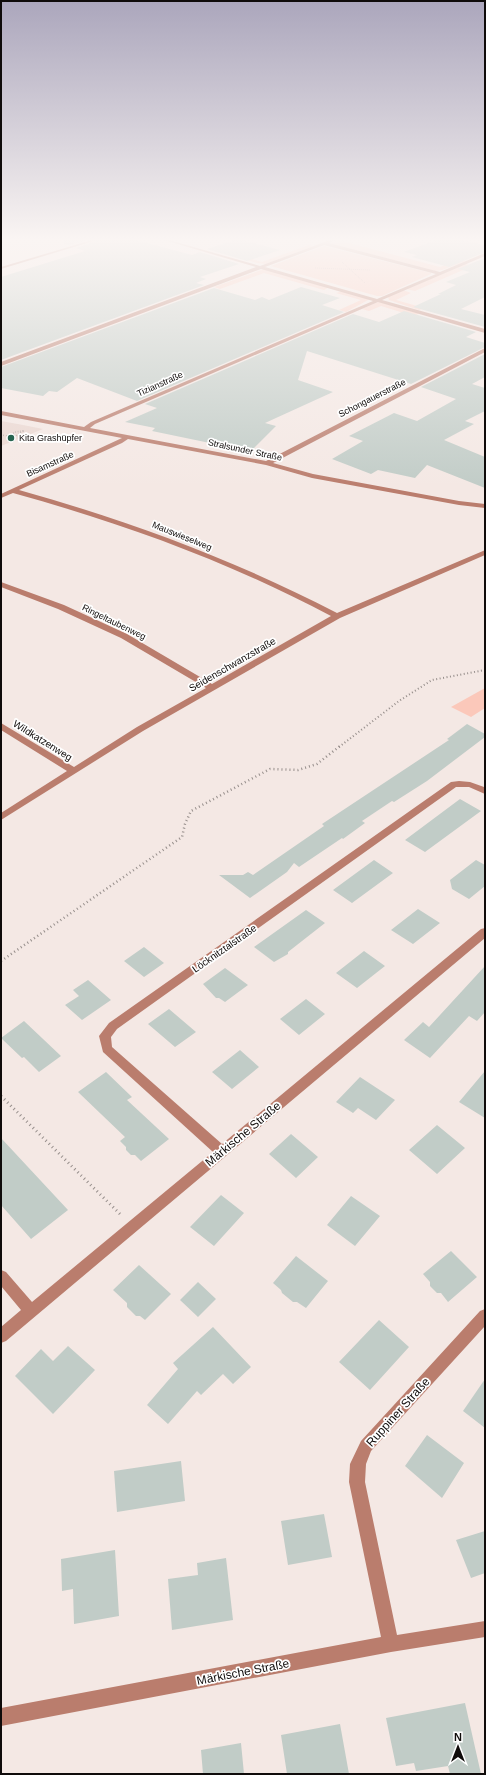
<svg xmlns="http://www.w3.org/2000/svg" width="486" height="1775" viewBox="0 0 486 1775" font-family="Arial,sans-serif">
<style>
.built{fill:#ead7d1}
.green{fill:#fbc8ba}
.building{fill:#c1ccc7}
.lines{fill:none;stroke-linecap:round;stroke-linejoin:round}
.path-far4{stroke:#978f8c;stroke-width:1;stroke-dasharray:0.5 1.5;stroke-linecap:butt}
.path-far3{stroke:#978f8c;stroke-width:1.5;stroke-dasharray:0.5 2;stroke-linecap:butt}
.path-far2{stroke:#978f8c;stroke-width:2;stroke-dasharray:1 2.5;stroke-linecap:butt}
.path-far1{stroke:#978f8c;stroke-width:2.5;stroke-dasharray:1 3;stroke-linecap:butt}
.path{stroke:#978f8c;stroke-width:3;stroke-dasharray:1 3.5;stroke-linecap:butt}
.minor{fill:#ba7d6d;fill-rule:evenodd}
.poi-dot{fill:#276450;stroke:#fff;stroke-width:1.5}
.labels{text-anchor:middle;stroke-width:3.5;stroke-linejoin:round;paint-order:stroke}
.far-street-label{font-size:9px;fill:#0f0b0a;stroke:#fff}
.far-poi-label{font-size:9px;fill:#0f0b0a;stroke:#fff;text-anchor:start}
.street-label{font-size:10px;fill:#0f0b0a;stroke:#fff}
.near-street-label{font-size:12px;fill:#0f0b0a;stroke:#fff}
</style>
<rect width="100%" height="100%" fill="#f4e8e4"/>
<path class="built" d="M1,421l22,4 20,4 -42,17z"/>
<path class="green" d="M338,240l102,27 20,-8 6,2 -24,9 -7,1 -106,-28z
M309,245l4,1 -47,18 -9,-1 -30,-9 3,-1 32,9z
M324,246l107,27v1l-49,22h-5l-106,-30z
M466,264l6,2 -57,25 -9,-2z
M264,269l65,18 -5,3 -60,-17 -44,16 -6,-2z
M403,290l8,3 -15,7 28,8 -5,2 -30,-10 -1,-3z
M343,291l27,8 -24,13 -7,-2 22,-10 -25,-7z
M378,302h4l38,11 -6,3 -33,-10 -12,5 -7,-2z
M485,688v20l-14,9 -20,-10z"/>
<path class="building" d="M64,240h24l-20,5 -4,-1z
M98,240h38l56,15 8,-3 39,12 -39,13 6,2 -10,4 8,2 -203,75v-83l84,-26 -9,-3z
M235,240h8l37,10 -33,11 -40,-12z
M436,240h26l23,5v7l-36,15 -37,-10 5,-2 -13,-3z
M485,258v39l-24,12 24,6v12l-72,-20 28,-13h-3l18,-9 -10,-3 24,-10 -12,-3z
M301,287l39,11 -18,7 22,7 -207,89 -60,-23 -20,14 -8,-1 -6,5 -42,-8v-21l213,-79 41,12 7,-3 7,3z
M404,311l72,21 -10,5 19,6v4l-74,37 -104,-33 -9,29 35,12 -68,31 11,3 -25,25 -15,-1 -2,-2 -82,-17 3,-3 -30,-6 32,-14 -12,-4 208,-90 26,8z
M485,354v23l-13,7 13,4v23l-20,10 9,3 -30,16 41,17v31l-58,-23 -12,13 -37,-8 -7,4 -39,-15 31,-18 -14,-5 45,-23 23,8 39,-22 -35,-12z
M467,724l18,10v3l-58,44 -33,21 -2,-1 -30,20 3,2 -22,16 -1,-1 -43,29 -5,-4 -7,9 -37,26 -31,-23h24l5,-3 5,3 71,-49 -2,-2 127,-84 -2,-1z
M460,799l21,12 -56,41 -20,-12z
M374,860l19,13 -41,30 -19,-13z
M476,860l9,5v21l-16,13 -17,-10 -2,-9z
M418,909l22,14 -27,21 -22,-14z
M306,910l19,13 -37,29v2l-14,8 -20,-15z
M144,947l20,16 -20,14 -20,-16z
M364,951l21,15 -28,22 -21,-15z
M485,966v46l-8,9 -8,-5 -39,42 -26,-18 19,-18 6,5z
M225,968l23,17 -23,17 -6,-4h-3l-13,-14z
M88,980l23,20 -29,20 -17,-15 14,-9 -6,-6z
M306,999l19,15 -26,21 -19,-16z
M169,1009l27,23 -21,15 -27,-23z
M24,1021l37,35 -22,16 -15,-15 -2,1 -21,-20z
M240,1050l19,17 -27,22 -20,-17z
M485,1071v47l-26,-16z
M106,1072l26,25 -5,3 42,39 -28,22 -6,-6h-4l-5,-5v-3l-6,-6 5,-4 -47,-45z
M360,1077l35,23 -19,20 -18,-12 -5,5 -17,-11z
M437,1125l28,23 -28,26 -28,-24z
M291,1134l27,23 -22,21 -27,-24z
M1,1138l67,72 -37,29 -30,-34z
M221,1195l23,18 -30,33 -24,-19z
M351,1196l29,20 -25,30 -28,-21z
M451,1251l26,26 -29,25 -7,-9h-4l-7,-7v-4l-7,-8z
M296,1256l32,25 -22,27 -9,-6h-4l-11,-9 -1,-3 -8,-7z
M139,1265l32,29 -26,26 -5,-4h-4l-9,-9v-4l-14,-13z
M198,1282l18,17 -18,18 -18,-17z
M379,1320l30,27 -39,43 -31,-28z
M213,1327l38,40 -18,17 -10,-10 -22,21 -4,-4 -29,33 -21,-19 31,-36 -5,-6z
M68,1346l27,24 -42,44 -38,-38 26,-27 12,12z
M485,1379v49l-22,-17z
M427,1435l37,28 -22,35 -37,-32z
M181,1461l4,40 -68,11 -3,-41z
M324,1514l8,43 -44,8 -7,-44z
M485,1531v42l-14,5 -15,-38z
M115,1550l4,66 -45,8 -1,-35 -11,2 -1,-32z
M226,1558l7,62 -61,10 -4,-51 30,-4 -1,-12z
M465,1703l16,71h-31l-2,-8 -32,5 -2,-8 -18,3 -10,-48z
M340,1724l9,50h-62l-6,-39z
M241,1743l3,31h-41l-2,-24z"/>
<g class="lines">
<path class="path-far4" d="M342,262l23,21
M315,268l55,2"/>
<path class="path-far3" d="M23,431l-7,5h-8l7,-4z
M1,435l7,1
M8,436l2,1"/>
<path class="path-far2" d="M339,747l60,-46 33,-21 53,-10"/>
<path class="path-far1" d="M1,961l181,-124 3,-13 6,-13 79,-42 28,1 19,-6 23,-18"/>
<path class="path" d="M1,1096l120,119"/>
<path class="minor" d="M92,240h5l-96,29v-2z
M164,240h5l91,26 70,-26h5l-6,3 111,29 45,-19v3l-103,44 103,29v4l-107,-31 -283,122 -5,4 176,33 219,-113v4l-212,111 40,11 146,27 26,3v4l-26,-3 -147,-27 -46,-13 -138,-26 -6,4 -103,47c111,31 216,70 318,123l146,-62 2,-1v5l-145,63 -197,113 -142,89v-7l66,-42 -66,-41v-7l73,44 63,-40 69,-39 -85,-50 -63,-29 -57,-22v-5l63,23 63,29 85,50 119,-68c-102,-54 -206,-92 -318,-123l-12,5v-4l121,-56 -121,-23v-4l83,16 7,-5 282,-121 -112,-32 -260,97v-4l255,-95zM324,245l112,29 -59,25 -112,-32z
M459,781l11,1 14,5 1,7 -16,-7h-13l-339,242 -6,8 1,10 110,97 259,-215 4,-1v10l-479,403 -5,2v-16l20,-17 -20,-24v-16l5,2 26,30 181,-150 -110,-100 -4,-16 10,-13 342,-241z
M485,1309v17l-114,125 -5,13 -1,18 32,153 88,-14v16l-94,15 -390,74v-18l380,-71 -32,-155 1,-18 11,-23 119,-130z"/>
</g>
<linearGradient id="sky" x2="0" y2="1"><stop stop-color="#aba6bc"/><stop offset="0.49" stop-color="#faf5f3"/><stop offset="1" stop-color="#faf5f3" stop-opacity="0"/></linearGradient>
<rect width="486" height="488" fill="url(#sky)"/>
<circle class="poi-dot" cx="11" cy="438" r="4"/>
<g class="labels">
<g class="far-street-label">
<text transform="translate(160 384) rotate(-24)" y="3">Tizianstraße</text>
<text transform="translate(372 398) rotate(-27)" y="3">Schongauerstraße</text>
<text transform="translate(245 450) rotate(12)" y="3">Stralsunder Straße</text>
<text transform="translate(50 464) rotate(-24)" y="3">Bisamstraße</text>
<text transform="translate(182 536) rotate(22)" y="3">Mauswieselweg</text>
<text transform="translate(114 622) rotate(26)" y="3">Ringeltaubenweg</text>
</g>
<g class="far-poi-label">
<text x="19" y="441">Kita Grashüpfer</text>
</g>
<g class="street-label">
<text transform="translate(232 664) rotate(-30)" y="4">Seidenschwanzstraße</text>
<text transform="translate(43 740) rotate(32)" y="4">Wildkatzenweg</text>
<text transform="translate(224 948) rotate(-35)" y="4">Löcknitztalstraße</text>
</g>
<g class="near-street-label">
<text transform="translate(243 1134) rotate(-40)" y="4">Märkische Straße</text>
<text transform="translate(398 1412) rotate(-48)" y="4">Ruppiner Straße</text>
<text transform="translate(243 1672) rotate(-11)" y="4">Märkische Straße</text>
</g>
</g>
<rect width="486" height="1775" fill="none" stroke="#0f0b0a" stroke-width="4"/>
<g transform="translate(458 1747)" stroke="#ffffff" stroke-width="3" paint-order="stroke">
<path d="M0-3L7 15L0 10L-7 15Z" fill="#0f0b0a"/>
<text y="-6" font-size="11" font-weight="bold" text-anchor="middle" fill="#0f0b0a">N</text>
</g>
</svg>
